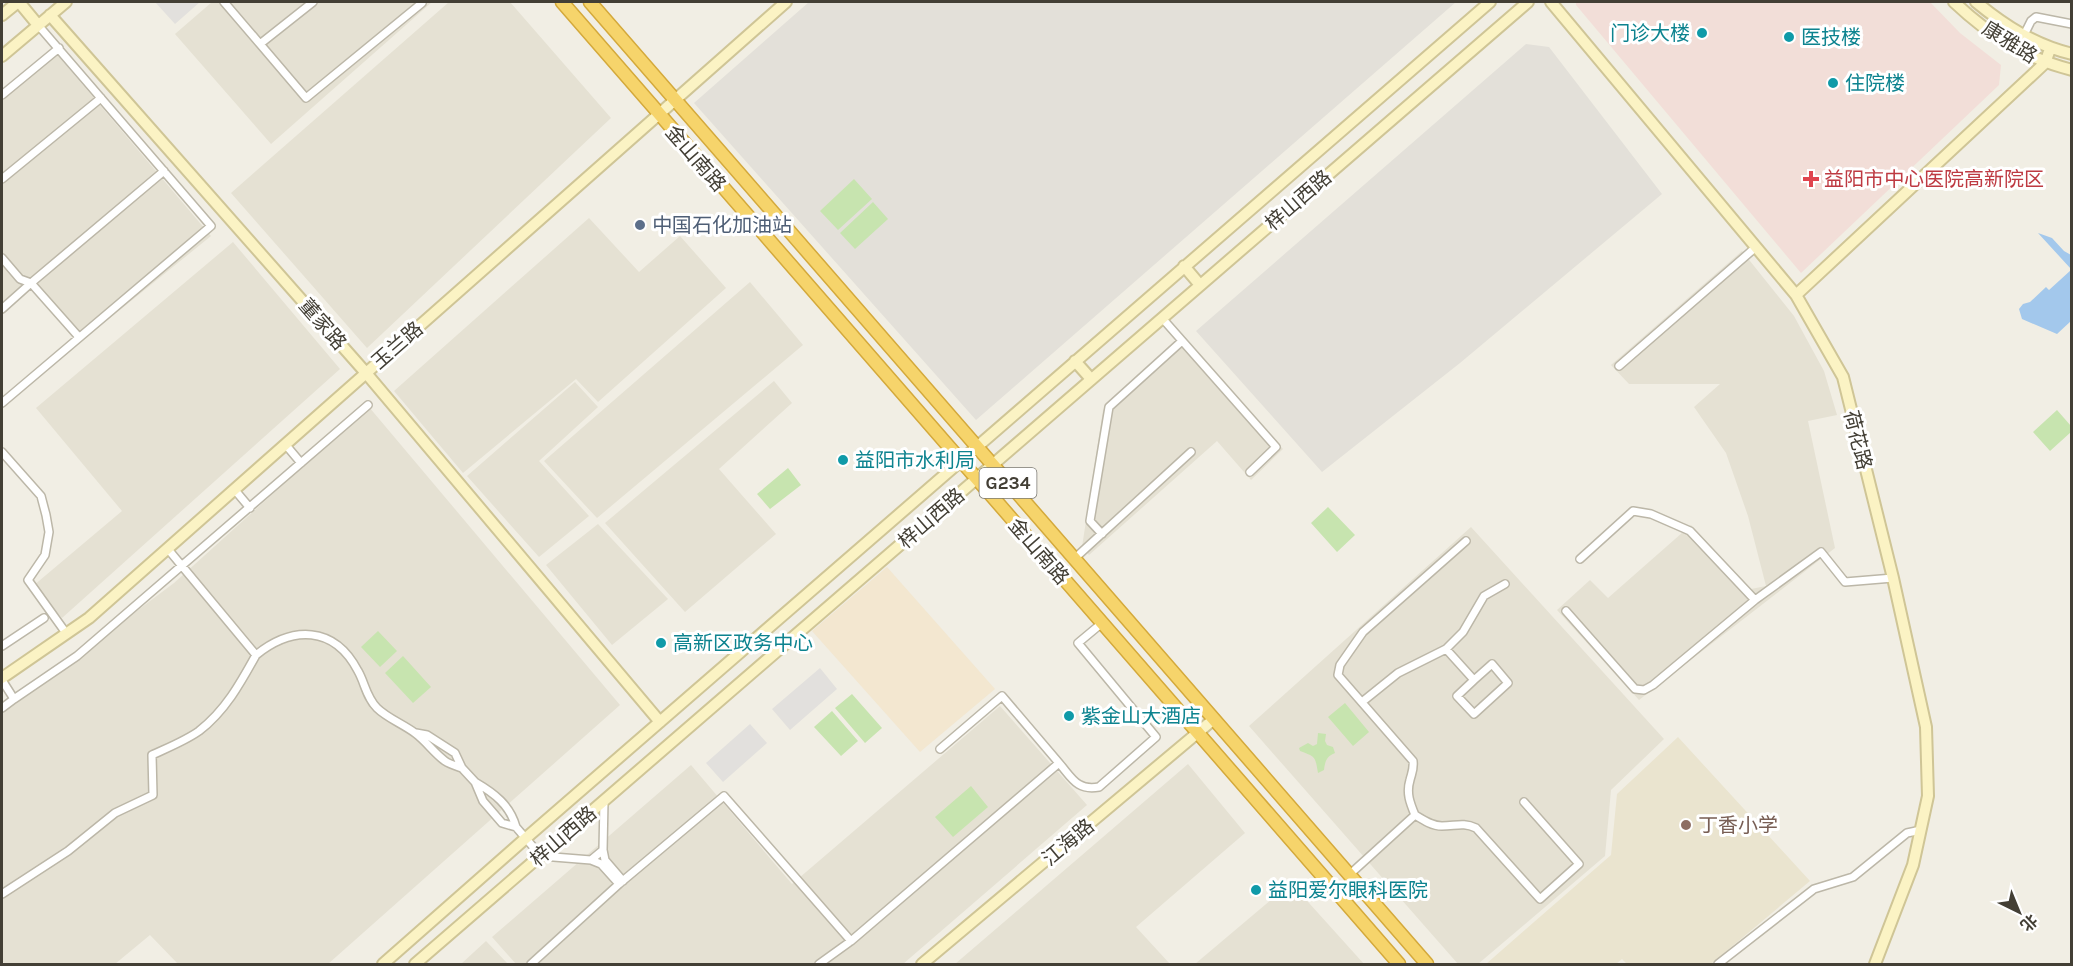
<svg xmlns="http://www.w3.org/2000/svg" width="2073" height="966" viewBox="0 0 2073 966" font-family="Karla,'Noto Sans SC',sans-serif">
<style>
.residential{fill:#e5e1d3}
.commercial{fill:#f3e7d0}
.industrial{fill:#e3e0d9}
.education{fill:#eae4cf}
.medical{fill:#f2ded8}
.green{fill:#c7e4af}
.parking{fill:#e2e0dd}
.water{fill:#a3c8ec}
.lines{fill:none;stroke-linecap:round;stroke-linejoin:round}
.street-casing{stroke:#bcb7a8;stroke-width:10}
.secondary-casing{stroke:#cfc596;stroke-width:14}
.highway-casing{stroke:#d4a93b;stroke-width:15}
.street{stroke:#fff;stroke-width:7}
.secondary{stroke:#fbf3c4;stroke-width:10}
.highway{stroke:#f6d46b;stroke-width:12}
.culture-dot{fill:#0f9aa8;stroke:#fff;stroke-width:2}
.health-dot{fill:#e0444e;stroke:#fff;stroke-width:2}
.service-dot{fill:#5c6f8a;stroke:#fff;stroke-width:2}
.education-dot{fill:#8d6e63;stroke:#fff;stroke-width:2}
.labels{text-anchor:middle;stroke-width:6;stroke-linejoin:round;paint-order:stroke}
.shield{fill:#fff;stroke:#7b7972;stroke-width:1.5}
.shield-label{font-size:18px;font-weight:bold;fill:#433f35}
.culture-label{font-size:20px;fill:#0d838f;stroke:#fff;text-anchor:start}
.street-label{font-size:20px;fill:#433f35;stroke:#fff}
.health-label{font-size:20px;fill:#be3a42;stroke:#fff;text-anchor:start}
.service-label{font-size:20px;fill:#4e5e75;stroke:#fff;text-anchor:start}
.education-label{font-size:20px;fill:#785e54;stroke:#fff;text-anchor:start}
</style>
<rect width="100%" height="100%" fill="#f1eee4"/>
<path class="residential" d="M212,2h220l-161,142 -96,-110z
M449,2h61l101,116 -244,230 -136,-155z
M54,51l157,185 -133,108 -50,-60 -26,24v-211z
M589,218l50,54 41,-36 46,52 -128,114 -22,-23 -113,94 -69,-82z
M233,242l107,127 -278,249 -29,-32 89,-75 -86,-103z
M1742,251l52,65 30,55 13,44 -29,6 27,127 -196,152 -82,-90 33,-30 18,18 83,-73 60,64 15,-3 -18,-70 -22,-63 -32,-46 26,-23h-91l-18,-19z
M750,282l53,63 -206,173 -53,-57z
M1180,336l103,113 -32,31 -34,-39 -128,114 -7,-8 21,-137z
M774,381l18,22 -73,66 57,65 -91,78 -80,-89z
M575,382l23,25 -59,54 50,55 -50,41 -72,-81z
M369,407l251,298 -292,259h-150l-28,-29 -35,29h-110l-3,-3v-249l172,-129z
M598,524l70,75 -56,46 -66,-80z
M1471,527l193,212 -53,51 -6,66 -127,108h-20l-209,-238z
M1000,706l87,99 -184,159h-387l-24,-27 199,-172 101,119z
M1188,764l57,69 -109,94 34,37h-215z
M1291,883l73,81h-169z
M486,941l22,23h-47z"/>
<path class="commercial" d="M887,567l108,122 -75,63 -108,-121z"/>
<path class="industrial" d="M809,2h647l-480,418 -282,-317z
M1526,44l23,3 113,147 -202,169 -138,109 -126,-141z"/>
<path class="education" d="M1678,737l132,144 -99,83h-84l-5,-5 -6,5h-130l125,-109 6,-61z"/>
<path class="medical" d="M1576,2h354l30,31 41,32 -2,20 -198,188 -225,-268z"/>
<path class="green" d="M854,179l18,20 -34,31 -18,-19z
M873,202l15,17 -33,30 -15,-16z
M2057,410l14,16v6l-21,19 -17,-19z
M788,468l13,17 -31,24 -13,-15z
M1328,507l27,28 -18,17 -26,-29z
M378,631l19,20 -17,16 -19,-20z
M403,656l28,31 -18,16 -28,-30z
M852,694l30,34 -17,15 -30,-35z
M1345,703l24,29 -16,14 -25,-29z
M832,711l26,30 -17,15 -27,-29z
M1318,733l8,1 -1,7 2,4 6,2 2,6c-8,3 -10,8 -11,17l-6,3c-3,-17 -2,-16 -18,-22l-1,-3 9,-5 5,3 4,-2z
M971,786l17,21 -35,30 -18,-20z"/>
<path class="parking" d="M155,2h45l-25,22z
M820,668l17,21 -47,41 -18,-21z
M750,724l17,19 -44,39 -17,-19z"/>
<path class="water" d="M2038,233l14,5 12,13 7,4v14z
M2071,270v51l-14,13 -35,-15 -3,-10 4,-5 7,-2 16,-15 3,3z"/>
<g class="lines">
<g class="street-casing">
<path id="street" d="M224,2l36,42 53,-42
M260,44l46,54 116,-95
M2017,49l14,-28 5,-4 36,7
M2,95l57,-47
M2,179l99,-81
M2,258l18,21 11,4 -29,26
M1162,318l114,129 -26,25
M78,336l-47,-53 133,-112
M1619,366l137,-119
M2,403l209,-177 -173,-201
M285,444l16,19
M2,452l39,44 5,19 3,17 -4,23 -17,25 38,53
M234,489l16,19
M1102,534l-12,-13 19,-114 73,-66
M167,548l89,107c36,-29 78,-30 102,16 7,12 8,26 19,37 10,10 26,16 38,25 11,8 19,20 30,28 4,3 11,5 17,7l-7,-15 -28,-18 -11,-2
M1074,559l117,-107
M1580,559l53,-48 18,3 39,17 65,69 66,-48 24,30 48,-4
M1566,611l69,78 9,1 9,-5 102,-85
M2,646l42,-28
M1446,649l28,31 -17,16 17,18 34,-31 -16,-19 -18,16
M2,680l12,19 -12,9
M14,699l63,-43 291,-251
M1362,702l36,-29 48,-24 17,-17 21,-36 21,-12
M940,749l62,-53 57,67
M462,768l13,14 8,19 19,22 14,4c-6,-22 -22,-34 -41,-45
M1415,815c-5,-12 -9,-22 -5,-35 2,-8 4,-11 3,-19l-75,-86 2,-10 23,-33 103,-91
M516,827l25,29 50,4 12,-10 1,-49
M603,850l2,10 18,21
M591,860l10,4 18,20
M1349,875l66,-60c8,5 17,11 27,11 14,0 21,-4 34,2l64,71 39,-35 -55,-62
M2,894l66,-43 47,-38 38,-18 -1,-40c15,-7 33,-14 47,-24 26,-20 41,-47 57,-76
M851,941l208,-178c13,15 18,28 40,24l57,-50 -78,-94 24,-20
M531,964l88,-80 105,-88 127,145 -32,23
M1718,964l96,-75 39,-12 54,-44 14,-3"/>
</g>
<g class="secondary-casing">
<path id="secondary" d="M19,2l19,23
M1551,2l245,293 47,82 50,201 33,149 2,69 -15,69 -38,99
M1954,2c35,33 71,56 118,68
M1976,2c29,24 59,43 96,52
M2,15l16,-13
M50,15l316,358 294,349
M2,56l64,-54
M1184,266l16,19
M1796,295l249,-232 5,-14
M1075,361l16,18
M2,678l87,-60 697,-616
M383,964l143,-126 964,-836
M415,964l1113,-962
M922,964l292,-245"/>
</g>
<g class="highway-casing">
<path id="highway" d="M562,2l837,962
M590,2l837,962"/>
</g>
<use href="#street" class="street"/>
<use href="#secondary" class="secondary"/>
<use href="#highway" class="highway"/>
</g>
<g class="culture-dot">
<circle cx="1702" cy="33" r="6"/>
<circle cx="1789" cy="37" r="6"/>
<circle cx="1833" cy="83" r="6"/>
<circle cx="843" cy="460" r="6"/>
<circle cx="661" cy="643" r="6"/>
<circle cx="1069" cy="716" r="6"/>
<circle cx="1256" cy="890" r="6"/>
</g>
<path class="health-dot" d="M1808 170h6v6h6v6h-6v6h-6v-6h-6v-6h6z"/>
<circle class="service-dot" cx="640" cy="225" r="6"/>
<circle class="education-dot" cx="1686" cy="825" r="6"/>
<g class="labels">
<rect class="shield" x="979.5" y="468" width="57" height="30" rx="4.5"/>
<g class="shield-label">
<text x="1008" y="489">G234</text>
</g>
<g class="culture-label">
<text x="1690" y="40" text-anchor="end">门诊大楼</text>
<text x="1801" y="44">医技楼</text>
<text x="1845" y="90">住院楼</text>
<text x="855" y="467">益阳市水利局</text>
<text x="673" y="650">高新区政务中心</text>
<text x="1081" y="723">紫金山大酒店</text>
<text x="1268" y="897">益阳爱尔眼科医院</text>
</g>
<g class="street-label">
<text transform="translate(2010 42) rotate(32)" y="7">康雅路</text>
<text transform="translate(696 158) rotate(49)" y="7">金山南路</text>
<text transform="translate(1298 200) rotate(-41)" y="7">梓山西路</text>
<text transform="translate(323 324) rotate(49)" y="7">董家路</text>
<text transform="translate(397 345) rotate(-41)" y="7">玉兰路</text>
<text transform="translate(1858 440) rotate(76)" y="7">荷花路</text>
<text transform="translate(931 518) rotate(-41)" y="7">梓山西路</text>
<text transform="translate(1039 551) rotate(49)" y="7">金山南路</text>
<text transform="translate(563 836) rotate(-41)" y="7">梓山西路</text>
<text transform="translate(1068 842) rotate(-40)" y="7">江海路</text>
</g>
<g class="health-label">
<text x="1824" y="186">益阳市中心医院高新院区</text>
</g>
<g class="service-label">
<text x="652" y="232">中国石化加油站</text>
</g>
<g class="education-label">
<text x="1698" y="832">丁香小学</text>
</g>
</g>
<rect width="2073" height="966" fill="none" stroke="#433f35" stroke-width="6"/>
<g transform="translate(2019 912) rotate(137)" stroke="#ffffff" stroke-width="4.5" paint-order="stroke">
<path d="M0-4.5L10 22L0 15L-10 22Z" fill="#433f35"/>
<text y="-9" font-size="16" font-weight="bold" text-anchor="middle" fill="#433f35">北</text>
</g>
</svg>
